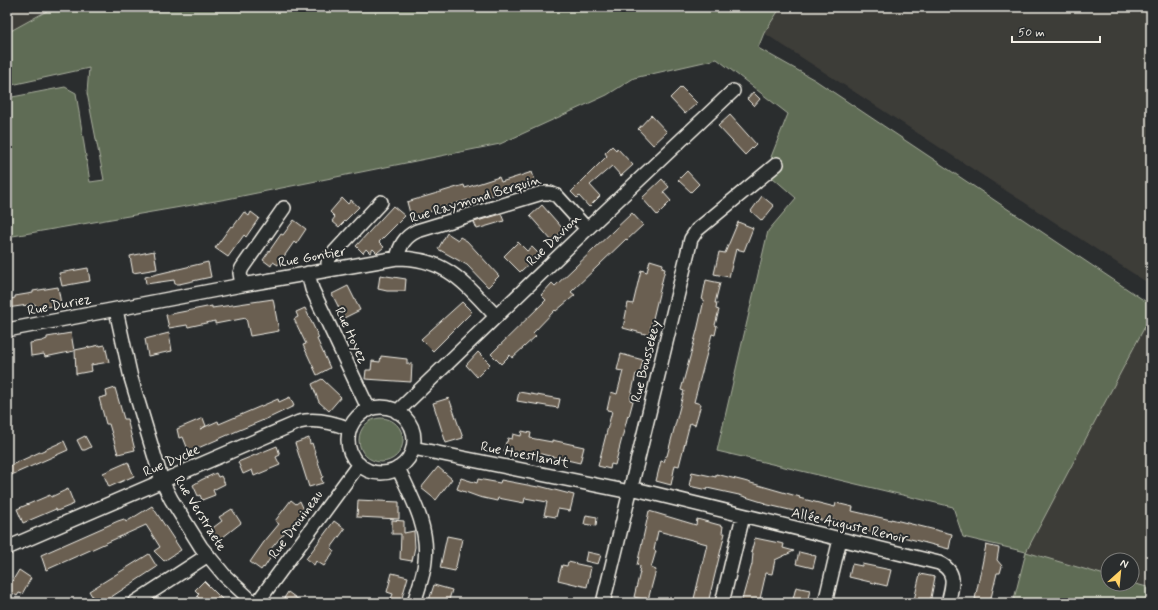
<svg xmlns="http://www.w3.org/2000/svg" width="1158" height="610" viewBox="0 0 1158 610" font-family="Mynerve,sans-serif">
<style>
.built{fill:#3d3c38}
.green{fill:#5e6c54;stroke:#a9ae9e}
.building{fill:#6a5e51;stroke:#f4f1e8}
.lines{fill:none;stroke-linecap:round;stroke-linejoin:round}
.minor-casing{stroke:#f4f1e8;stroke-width:16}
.minor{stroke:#2a2d2e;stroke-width:13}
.labels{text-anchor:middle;stroke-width:4;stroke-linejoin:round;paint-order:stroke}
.street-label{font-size:14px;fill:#f4f1e8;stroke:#2a2d2e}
</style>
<rect width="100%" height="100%" fill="#2a2d2e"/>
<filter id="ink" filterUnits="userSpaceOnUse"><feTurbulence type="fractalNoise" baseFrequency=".025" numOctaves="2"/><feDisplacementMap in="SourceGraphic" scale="8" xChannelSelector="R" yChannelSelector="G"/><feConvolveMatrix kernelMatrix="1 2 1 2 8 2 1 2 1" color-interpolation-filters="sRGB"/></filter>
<g filter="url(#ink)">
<path class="built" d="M7,7h47l-47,26z
M781,7h370v278l-387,-252z
M1151,315v273l-19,-5v-23h-24v16l-82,-24z"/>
<path class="green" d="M54,7h727l-17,26 -6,15 57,32 336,225v10l-125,237 82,24v8h24v-1l19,5v15h-138l13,-51 -63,-15 -10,-30 -236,-56 51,-220 28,-33 -24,-21 8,-14 -9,-6 17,-43 -71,-55 -83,19 -27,17 -107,49 -273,55 -220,38v-139l58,-11 11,6 14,89 14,-2 -17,-87 2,-25 -82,18v-53z
M359 440a22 22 0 1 1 44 0a22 22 0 1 1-44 0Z"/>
<path class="building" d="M681,87l16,16 -12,11 -15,-16z
M753,92l7,7 -6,7 -7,-7z
M651,115l16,17 -14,13 -15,-16z
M730,115l26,29 -11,11 -27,-29z
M612,146l4,4 1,-2 16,17 -12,11 -9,-10 -22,19 10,11 -11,11 -10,-11 -2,2 -6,-6 36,-36 -2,-3z
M687,171l12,13 -8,8 -13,-12z
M532,172l3,9 -66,22 -1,-3 -53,16 -4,1 -4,-15 57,-17 1,3 34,-11 2,5z
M662,179l7,8 -6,5 8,9 -14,14 -15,-17z
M762,196l12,10 -12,15 -11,-10z
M342,198l6,6 3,-4 8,7 -20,20 -7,-6 3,-4 -5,-5z
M542,205l22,25 -12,11 -22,-25z
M393,206l12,10 -26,26 5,5 -7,6 -4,-4 -3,4 -4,-4 -3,4 -7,-7z
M244,212l5,4 2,-4 8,6 -13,19 -2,-2 -16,22 -13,-9 16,-22 2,1z
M632,213l11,12 -16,15 -1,-1 -55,53 4,3 -19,16 -1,-1 -22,23 3,3 -24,22 -2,-3 -9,9 -10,-10 55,-54 -5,-5 11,-12 3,3z
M501,214l3,7 -27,8 -3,-7z
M294,220l12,9 -10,15 -2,-2 -16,23 -5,-3 -2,4 -8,-6 18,-26 2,1z
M738,222l15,6 -9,23 -8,-2 -7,28 -15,-3 5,-22 6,1z
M447,233l11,7 2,-3 7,4 32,35 -11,11 -21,-22 -29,-16z
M518,242l9,9 5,-4 7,7 -19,18 -16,-16z
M154,251l3,18 -24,4 -3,-17z
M650,260l13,4 -1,4 3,1 -16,66 -26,-7 5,-25 5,1 8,-34 6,2z
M208,262l3,15 -32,7h-4l-1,-4 -28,4 -1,-7z
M88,268l2,13 -28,5 -3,-13z
M380,275l26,4 -1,12h-18l-9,-2z
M706,280l14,3 -5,20h2l-1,6 3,1 -4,15 2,1 -2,9 -3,-1 -18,68 7,2 -6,21 -5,-2 -11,43 -4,-1 -4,20 -15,-4 5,-20 3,1 2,-6h1l17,-65 -3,-1 16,-59 7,-31h-2z
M348,286l12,24 -16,8 -12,-24z
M58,287l3,17 -19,4 -6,1 -1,-5 -28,4v-8l8,-2v-2l18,-3v-2z
M273,299l6,32 -29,5 -4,-18 -31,6v-3l-27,6 -1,-2 -18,3 -3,-13 46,-9v2z
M462,302l10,10 -39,39 -12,-12z
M305,308l14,30 -2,1 13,29 -13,7 -14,-30 3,-1 -12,-25 4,-2 -2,-5z
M71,333l3,18 -29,6 -1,-3 -13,2 -1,-13 12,-2 5,-2v-2z
M169,333l3,18 -24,5 -3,-17z
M100,345v1l5,-1 4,17 -18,3 1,6 -16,3 -1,-24z
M478,352l12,12 -13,13 -11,-12z
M621,354l22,6 -4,15 -3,-1 -6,26 3,1 -4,15 -1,-1 -13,50 -4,-1 -1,5 -12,-3 14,-55 -5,-1 4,-18 6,2 6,-23 -6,-1z
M381,356l26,3v5h5l-1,18 -46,-3 1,-9h5l1,-9 8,1z
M322,379l19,18 -12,14 -10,-9 -7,-18z
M115,388l9,31h3l8,31 -17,4 -9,-30h-3l-7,-26 8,-2 -1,-5z
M519,392l41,7 -2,9 -41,-7z
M290,397l4,9 -23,11 -34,14 -48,21 -6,-15 -4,1 -2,-9 26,-11 3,8 -6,3 18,-8 1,3 59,-25 1,3z
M449,398l14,40 -17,5 -13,-40z
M522,431l9,2 -1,5 22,4v-2l32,7 -4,16 -39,-9v4h-5l-32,-7 2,-9h1l1,-4 4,1 1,-5 8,2z
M85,436l6,11 -6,3h-3l-5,-10z
M309,438l1,6 2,-1 11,34 -2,1 2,5 -14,4 -14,-44z
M64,441l4,9 -61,27v-10z
M277,446l3,9 -4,2 4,8 -26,11 -2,-6 -9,4 -5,-12z
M128,462l6,14 -25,11 -6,-14z
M438,467l14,12 -16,21 -15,-12z
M692,472l24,5v-3l28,7 56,16 -1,1 36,9 1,-4 17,4 -1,4 39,9v-1l61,15 -3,15 -69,-18 -1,3 -22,-5 1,-3 -30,-7v3l-18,-5 1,-2 -47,-11 1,-1 -26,-8 -32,-7v2l-18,-4z
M216,473l2,4 3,-1 4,8 -12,6 2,5 -13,5 -2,-5 -2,1 -5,-11 8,-5z
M461,478l16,5 1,-4 22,4 1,-3 37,7 1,-1 35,9 -4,16 -12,-2 -2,8 -12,-2 3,-13 -22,-4 -1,5 -26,-5 -1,3 -18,-4 -22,-8z
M68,489l6,15 -17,7 -1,-2 -33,14 -6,-14 33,-14 1,2z
M291,500l5,4 4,-3 5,11 -15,20 -3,-2 -18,21 4,3 -9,14 -1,-1 -2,3 -11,-8 14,-20 15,-18 -4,-3z
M358,500l41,2v17l-42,-2z
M152,506l29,44 -17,11 -10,-10 6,-4 -14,-22 -100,45 -5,-15 77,-34 6,-2 2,3z
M232,509l9,14 -23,18 -8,-11 12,-9 -3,-4z
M649,511l47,14 1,-6 26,7 -1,7h3l-17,70h-15l14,-59 -49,-13 -4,19 2,1 -5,17 5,2 -8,30 -14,-3 6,-25h-1l1,-6 -3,-1z
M586,515l11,2 -1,9 -12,-2z
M392,520l12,1v12l10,-2 1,16 -3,14 -12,-2 1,-25h-9z
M334,521l11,8 -14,19 3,3 -10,15 -8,-5 -2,4 -8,-6z
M447,536l15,3 -7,32 -15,-3z
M755,538l29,6 -1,4 11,3 -19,9 -3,14 -6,-1 -7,30h-18l11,-39 1,-11 -2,-1z
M986,545l13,3 -2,12 5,6 -2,7h-3l-7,29 -15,-3z
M587,552l14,3 -3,9 -13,-3z
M799,552l17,4 -3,12 -17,-4z
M149,554l8,13 -55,36h-6l-7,-12z
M568,562l23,5 -4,20 -29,-7 4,-15 5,1z
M852,564l10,2v-2l29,6 -4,16 -38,-9z
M19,570l12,8 -9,16 -3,-1 -2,3 -10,-6z
M392,573l16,4 -7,24 -10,-2 2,-5 -6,-2z
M920,574l15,3 -5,26 -16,-3z
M204,581l22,22h-22l-7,-7 2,-2 -4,-4z
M434,585l18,5 -4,13h-20z
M796,587l14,3 -3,13h-15z
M288,592l15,11h-22z"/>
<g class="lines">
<g class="minor-casing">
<path id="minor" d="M397,258c3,-12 7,-21 20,-27l125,-38h8l7,3 30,33
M329,270l-1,-7 1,-5 52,-56
M308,273l4,16 57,121
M242,285l-2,-12 2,-5 42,-60
M116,310l15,68 31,103 9,18 30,48 24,29 29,27
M7,330l235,-45 155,-27c50,0 68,26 99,58
M348 440a33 33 0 1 1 66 0a33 33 0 1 1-66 0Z
M397,412l190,-183 146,-138
M413,448l217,44
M398,468c14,30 31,59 27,93 -1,14 -7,28 -11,42
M631,488l308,75c19,9 13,24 9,40
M7,548l292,-126c17,-4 36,1 51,7
M134,603l74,-48
M257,603l102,-139
M603,603l88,-364 6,-9 80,-66
M722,603l21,-87
M825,603l15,-64"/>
</g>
<use href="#minor" class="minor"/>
</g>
</g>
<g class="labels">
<g class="street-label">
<text transform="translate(475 198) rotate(-17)" y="5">Rue Raymond Berquin</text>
<text transform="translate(553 239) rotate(-44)" y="5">Rue Davion</text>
<text transform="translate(312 256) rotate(-10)" y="5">Rue Gontier</text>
<text transform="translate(59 304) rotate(-11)" y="5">Rue Duriez</text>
<text transform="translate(352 335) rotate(65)" y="5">Rue Hoyez</text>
<text transform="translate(645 361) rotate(-76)" y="5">Rue Boussekey</text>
<text transform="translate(525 454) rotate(11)" y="5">Rue Hoestlandt</text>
<text transform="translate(171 460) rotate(-24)" y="5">Rue Dycke</text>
<text transform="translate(201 513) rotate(58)" y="5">Rue Verstraete</text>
<text transform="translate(295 524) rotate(-54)" y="5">Rue Drouineau</text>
<text transform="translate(850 525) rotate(13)" y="5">Allée Auguste Renoir</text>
</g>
</g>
<rect width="1158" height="610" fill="none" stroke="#2a2d2e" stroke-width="24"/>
<rect x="12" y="12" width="1134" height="586" fill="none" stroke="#f4f1e8" stroke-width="1.5" filter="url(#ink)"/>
<g transform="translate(1120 572) rotate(27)"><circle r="19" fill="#2a2d2e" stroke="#7b7b78"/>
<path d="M0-3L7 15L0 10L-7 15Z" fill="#ffd166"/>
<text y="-6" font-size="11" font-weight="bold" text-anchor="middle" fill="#f4f1e8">N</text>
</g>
<path d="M1012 36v6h88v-6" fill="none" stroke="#f4f1e8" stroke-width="2"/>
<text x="1018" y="36" font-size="12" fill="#f4f1e8" stroke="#2a2d2e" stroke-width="3" paint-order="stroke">50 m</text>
</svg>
